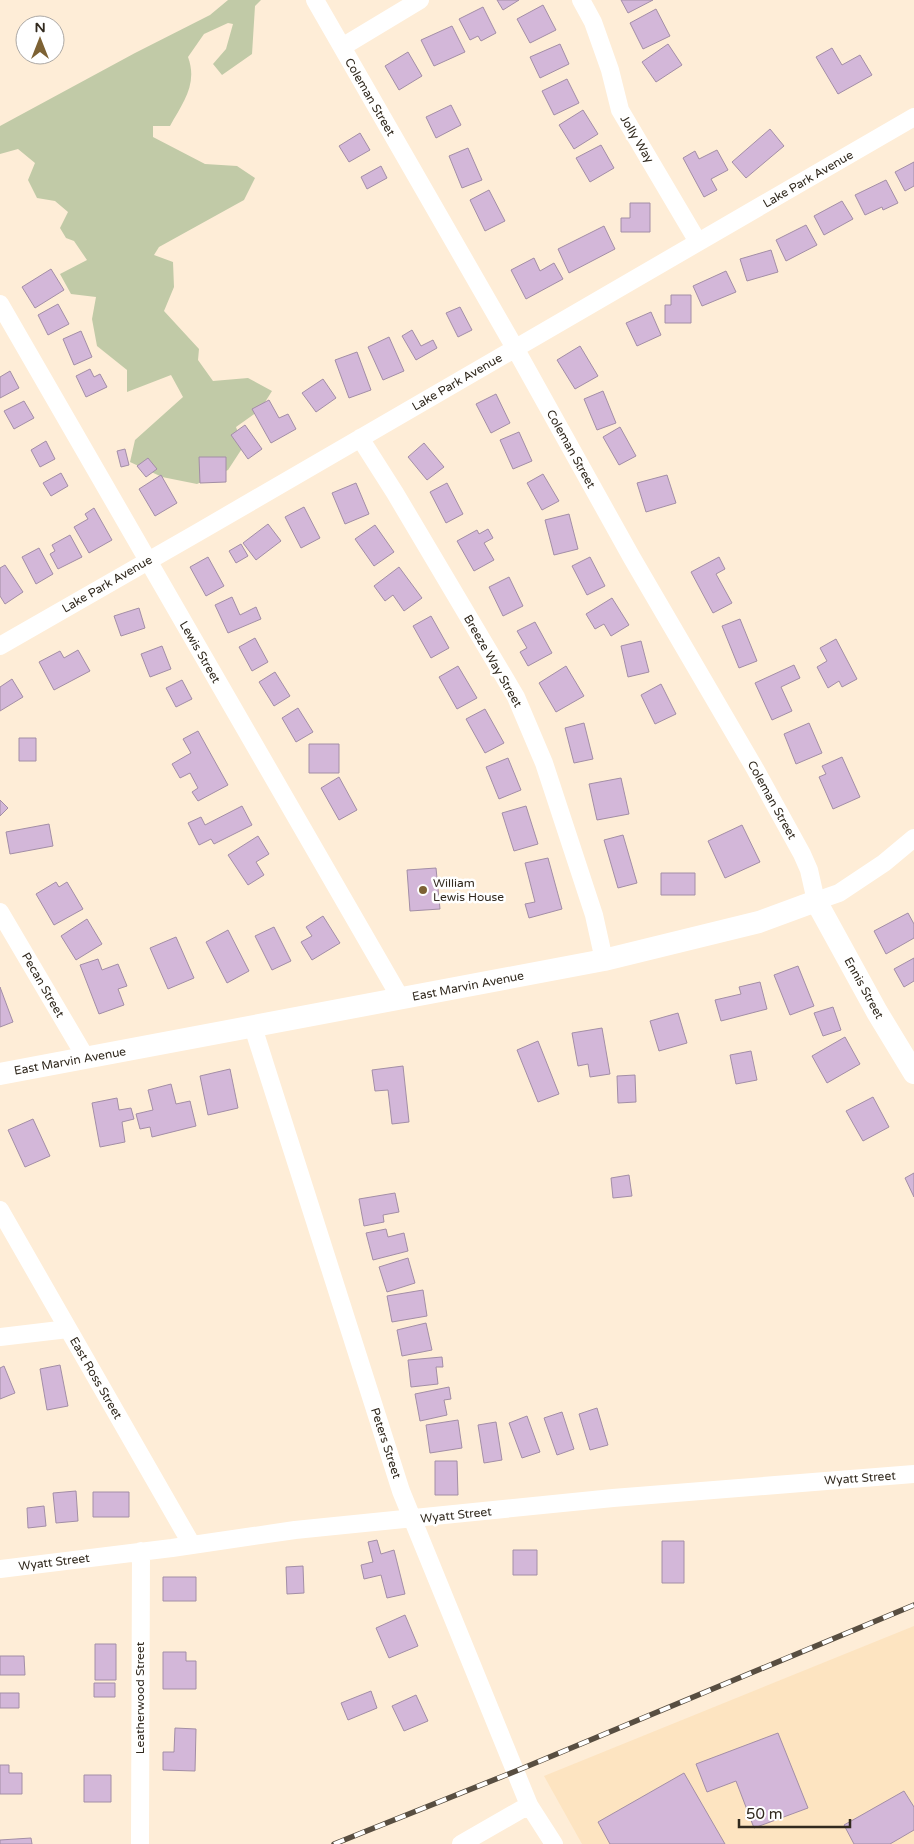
<svg xmlns="http://www.w3.org/2000/svg" width="914" height="1844" viewBox="0 0 914 1844" font-family="'Varela Round',sans-serif">
<style>
.built{fill:#fde4c1}
.green{fill:#c1caa7}
.building{fill:#d3b7d9;stroke:#a38ea6}
.lines{fill:none;stroke-linecap:round;stroke-linejoin:round}
.minor{stroke:#fff;stroke-width:18}
.major{stroke:#fff;stroke-width:22}
.rail-casing{stroke:#584e41;stroke-width:5.5}
.rail{stroke:#fff;stroke-width:4;stroke-dasharray:11;stroke-linecap:butt}
.poi-dot{fill:#7d6234;stroke:#fff;stroke-width:2}
.labels{text-anchor:middle;stroke-width:5;stroke-linejoin:round;paint-order:stroke}
.street-label{font-size:12px;fill:#31291e;stroke:#fff}
.poi-label{font-size:12px;fill:#31291e;stroke:#fff;text-anchor:start}
</style>
<rect width="100%" height="100%" fill="#feedd7"/>
<path class="built" d="M914,1626v218h-332l-38,-68z"/>
<path class="green" d="M228,0h33l-6,6 -3,48 -30,21 -9,-11 13,-15 7,-25 -5,-1 -24,11 -16,23c10,27 -5,46 -18,69h-17v11l52,27 32,2 18,12 -11,22 -85,47 -5,8 19,7 1,25 -10,24 35,38 -1,11 15,21 35,-3 24,13 -12,19 -24,17 7,20 -15,23 -31,14 -35,-7 -32,-15 5,-22 48,-43 -12,-22 -44,17v-22l-30,-24 -5,-27 4,-22 -25,-3 -11,-20 27,-14 -13,-19 -8,-3 -6,-10 8,-16 -13,-11 -18,-3 -9,-18 7,-17 -17,-14 -18,5v-28l135,-73 75,-38z"/>
<path class="building" d="M497,0h22l-16,10z
M621,0h32l-25,13z
M543,5l13,25 -26,13 -13,-24z
M483,7l13,26 -15,8 -3,-5 -8,4 -11,-21z
M656,9l14,27 -27,13 -13,-26z
M452,26l13,26 -31,14 -13,-26z
M560,44l9,20 -29,14 -10,-21z
M668,44l14,21 -26,17 -14,-20z
M832,48l10,17 18,-10 12,20 -34,19 -22,-37z
M408,52l14,24 -23,14 -14,-24z
M567,79l12,24 -25,12 -12,-24z
M451,105l10,20 -25,13 -10,-21z
M583,110l15,24 -24,15 -15,-24z
M770,129l14,17 -38,32 -14,-16z
M360,133l10,17 -21,12 -10,-16z
M601,145l13,23 -24,14 -14,-24z
M468,148l14,32 -20,8 -13,-32z
M717,150l11,20 -17,9 6,11 -13,7 -21,-39 12,-7 4,8z
M914,162v24l-9,5 -10,-19z
M381,166l6,12 -20,11 -6,-12z
M886,180l12,23 -15,7 -1,-3 -17,8 -10,-20z
M489,190l16,31 -20,10 -15,-31z
M842,201l11,18 -29,16 -10,-19z
M630,203h20v29h-29v-14h9z
M806,225l11,20 -31,16 -10,-21z
M604,226l11,23 -46,24 -11,-24z
M771,250l7,22 -31,9 -7,-22z
M534,258l6,13 14,-8 9,16 -37,20 -15,-29z
M51,269l13,21 -29,18 -13,-21z
M726,271l10,21 -34,14 -9,-20z
M671,295h20v28h-26v-18h6z
M58,304l11,20 -21,11 -10,-20z
M460,307l12,23 -14,7 -12,-24z
M651,312l10,23 -24,11 -11,-23z
M412,330l9,16 12,-6 4,8 -21,12 -14,-24z
M81,331l11,26 -18,8 -11,-26z
M389,337l15,34 -21,9 -15,-33z
M580,346l18,30 -23,13 -18,-29z
M357,352l14,38 -22,8 -14,-38z
M90,369l4,8 6,-3 7,13 -21,10 -10,-21z
M10,371l9,17 -19,10v-21z
M323,379l13,19 -20,14 -14,-19z
M603,391l13,32 -19,7 -13,-31z
M496,394l14,29 -19,10 -15,-29z
M269,400l10,18 9,-4 8,15 -25,14 -19,-34z
M24,401l10,17 -20,11 -10,-18z
M245,425l17,24 -14,10 -17,-24z
M620,427l16,29 -17,9 -16,-28z
M519,432l13,29 -19,8 -13,-29z
M46,441l9,18 -15,8 -9,-17z
M424,443l20,24 -17,13 -19,-23z
M125,449l4,16 -8,2 -4,-16z
M199,457h27v25l-26,1z
M148,458l9,11 -11,8 -9,-11z
M61,473l7,13 -17,10 -8,-13z
M543,474l16,27 -17,9 -15,-27z
M161,475l16,28 -22,13 -16,-27z
M667,475l9,28 -30,9 -9,-29z
M356,483l13,31 -24,10 -13,-31z
M447,483l16,31 -17,9 -16,-31z
M304,507l16,31 -19,10 -16,-31z
M94,508l18,32 -23,13 -15,-26 14,-8 -3,-5z
M569,514l9,35 -24,6 -9,-35z
M268,524l13,17 -25,19 -13,-17z
M375,525l19,27 -20,14 -19,-27z
M488,529l5,9 -9,5 10,17 -20,11 -17,-30 20,-11 2,4z
M70,535l12,22 -24,12 -8,-15 5,-3 -3,-6z
M241,544l7,12 -12,7 -7,-12z
M39,548l14,26 -17,10 -14,-27z
M208,557l16,29 -18,10 -16,-29z
M590,557l15,29 -18,9 -15,-29z
M719,557l6,12 -9,5 16,29 -19,10 -22,-41z
M5,565l18,27 -18,12 -5,-8v-28z
M399,567l23,31 -18,13 -11,-16 -8,6 -11,-15z
M509,577l14,29 -20,10 -14,-29z
M232,597l8,18 16,-8 5,12 -33,14 -13,-28z
M612,598l17,27 -18,11 -7,-12 -9,5 -9,-15z
M139,608l6,20 -24,8 -7,-20z
M431,616l18,32 -18,10 -18,-32z
M740,619l17,42 -18,7 -17,-42z
M535,622l17,31 -24,13 -8,-14 7,-4 -10,-17z
M255,638l13,24 -16,9 -13,-24z
M836,639l21,40 -15,8 -3,-6 -11,7 -11,-21 10,-6 -7,-13z
M641,641l8,31 -21,5 -7,-31z
M162,646l9,23 -21,8 -9,-23z
M78,650l12,21 -36,19 -15,-28 21,-11 4,7z
M794,665l6,13 -19,9 11,24 -20,9 -17,-37z
M458,666l19,32 -20,11 -18,-32z
M566,666l18,30 -28,16 -17,-29z
M275,672l15,24 -16,10 -15,-24z
M12,679l11,18 -23,14v-24z
M182,680l10,19 -16,8 -10,-19z
M661,684l15,30 -21,10 -14,-29z
M298,708l15,24 -17,10 -14,-24z
M485,709l19,34 -19,10 -19,-34z
M584,723l9,36 -19,4 -9,-35z
M809,723l13,30 -26,11 -12,-30z
M198,731l30,54 -30,16 -6,-9 6,-4 -8,-15 -10,5 -8,-14 19,-11 -8,-14z
M19,738h17v23h-17z
M309,744h30v29h-30z
M842,757l18,40 -27,12 -14,-32 7,-3 -4,-8z
M508,758l13,32 -22,9 -13,-32z
M339,777l18,33 -18,10 -18,-32z
M621,778l8,36 -32,6 -8,-36z
M0,800l8,8 -8,8z
M242,806l10,19 -38,19 -3,-5 -12,6 -11,-22 13,-6 4,8z
M526,806l12,38 -24,7 -12,-38z
M49,824l4,22 -43,8 -4,-22z
M742,825l18,37 -35,16 -17,-37z
M623,835l14,48 -19,5 -14,-48z
M258,836l11,18 -13,8 8,13 -16,10 -20,-30z
M548,858l14,51 -33,9 -4,-14 10,-2 -10,-39z
M436,868l4,41 -30,2 -3,-41z
M661,873h34v22h-34z
M56,882l3,5 8,-5 16,27 -29,16 -18,-31z
M908,913l6,11v14l-28,16 -12,-23z
M323,916l17,27 -28,17 -11,-18 11,-6 -6,-9z
M87,919l15,25 -26,16 -15,-24z
M274,927l17,34 -19,9 -17,-34z
M228,930l21,41 -22,12 -21,-41z
M176,937l18,41 -26,11 -18,-41z
M914,958v23l-10,6 -10,-18z
M98,959l4,11 16,-6 9,22 -9,3 6,16 -25,9 -19,-49z
M798,966l16,40 -24,9 -16,-40z
M760,982l7,27 -46,12 -6,-21 26,-6 -2,-7z
M0,987l13,35 -13,5z
M833,1007l8,23 -18,6 -9,-23z
M678,1013l9,30 -28,8 -9,-30z
M602,1028l8,46 -20,3 -2,-13 -10,2 -6,-33z
M845,1037l15,27 -33,19 -15,-27z
M538,1041l21,53 -21,8 -21,-52z
M751,1051l6,29 -21,4 -6,-29z
M403,1066l6,56 -17,2 -4,-34 -13,1 -3,-21z
M230,1069l8,39 -30,7 -8,-39z
M635,1075l1,27 -18,1 -1,-27z
M171,1084l5,20 14,-3 6,25 -44,11 -2,-10 -10,2 -4,-15 17,-4 -5,-20z
M873,1097l16,30 -26,14 -17,-30z
M117,1098l2,12 12,-2 3,11 -12,3 3,20 -25,5 -8,-44z
M33,1119l17,37 -25,11 -17,-37z
M914,1173v24l-9,-19z
M629,1175l3,21 -19,2 -2,-20z
M395,1193l4,19 -16,3 1,7 -20,4 -5,-27z
M386,1229l2,8 16,-4 4,18 -35,9 -7,-27z
M408,1258l7,25 -28,9 -8,-25z
M423,1290l4,26 -35,6 -5,-26z
M426,1323l6,27 -30,6 -5,-26z
M442,1357l1,10h-7l2,17 -27,3 -3,-27z
M60,1365l8,41 -21,4 -7,-41z
M4,1366l11,27 -15,6v-31z
M449,1387l2,12 -7,1 3,15 -27,6 -5,-27z
M597,1408l11,37 -18,5 -11,-36z
M562,1412l12,37 -17,6 -13,-37z
M527,1416l13,36 -18,6 -13,-35z
M458,1420l4,28 -32,5 -4,-28z
M496,1422l6,38 -18,3 -6,-38z
M435,1461h22l1,34h-23z
M76,1491l2,30 -22,2 -3,-30z
M93,1492h36v25h-36z
M44,1506l2,20 -18,2 -1,-20z
M377,1540l4,14 13,-4 11,44 -18,4 -6,-23 -17,4 -3,-14 12,-3 -5,-20z
M662,1541h22v42h-22z
M513,1550h24v25h-24z
M303,1566l1,27 -17,1 -1,-27z
M163,1577h33v24h-33z
M405,1615l13,31 -29,12 -13,-30z
M95,1644h21v36h-21z
M163,1652h23v9h10v28h-33z
M0,1656h24l1,19h-25z
M94,1683h21v14h-21z
M371,1691l6,17 -29,12 -7,-17z
M0,1693h19v15h-19z
M416,1695l12,26 -24,10 -12,-25z
M175,1728l21,1 -1,42 -32,-1v-18h11z
M778,1733l30,75 -54,20 -18,-47 -29,11 -11,-28z
M0,1765h9v8h13v21h-22z
M684,1773l41,71h-115l-12,-22z
M84,1775h27v27h-27z
M904,1791l10,16v23l-24,14h-36l-10,-19z
M31,1838l1,6h-32v-4z"/>
<g class="lines">
<path class="minor" d="M315,0l200,348 117,210 122,209 48,87 7,16 7,31 23,-8 45,-30 30,-25
M581,0l12,22 17,48 10,40 78,132
M342,47l78,-47
M0,304l401,695
M360,438l35,55 121,204 28,66 50,152 10,45
M0,646l197,-113 717,-416
M0,912l86,146
M253,1027l148,464 128,314 25,39
M0,1210l192,335
M0,1337l68,-8
M0,1569l172,-21 123,-18 318,-32 301,-24
M140,1844l1,-293
M461,1844l68,-39"/>
<path class="major" d="M0,1074l604,-114 155,-38 57,-21 61,111 37,61"/>
<g class="rail-casing">
<path id="rail" d="M334,1844l182,-73 398,-166"/>
</g>
<use href="#rail" class="rail"/>
</g>
<circle class="poi-dot" cx="423" cy="890" r="5"/>
<g class="labels">
<g class="street-label">
<text transform="translate(370 97) rotate(60)" y="4">Coleman Street</text>
<text transform="translate(637 139) rotate(59)" y="4">Jolly Way</text>
<text transform="translate(808 179) rotate(-30)" y="4">Lake Park Avenue</text>
<text transform="translate(457 382) rotate(-30)" y="4">Lake Park Avenue</text>
<text transform="translate(571 449) rotate(61)" y="4">Coleman Street</text>
<text transform="translate(107 584) rotate(-30)" y="4">Lake Park Avenue</text>
<text transform="translate(200 652) rotate(60)" y="4">Lewis Street</text>
<text transform="translate(493 661) rotate(60)" y="4">Breeze Way Street</text>
<text transform="translate(772 800) rotate(61)" y="4">Coleman Street</text>
<text transform="translate(43 985) rotate(60)" y="4">Pecan Street</text>
<text transform="translate(468 986) rotate(-11)" y="4">East Marvin Avenue</text>
<text transform="translate(864 988) rotate(61)" y="4">Ennis Street</text>
<text transform="translate(70 1061) rotate(-10)" y="4">East Marvin Avenue</text>
<text transform="translate(96 1378) rotate(60)" y="4">East Ross Street</text>
<text transform="translate(386 1443) rotate(72)" y="4">Peters Street</text>
<text transform="translate(860 1478) rotate(-4)" y="4">Wyatt Street</text>
<text transform="translate(456 1515) rotate(-6)" y="4">Wyatt Street</text>
<text transform="translate(54 1562) rotate(-7)" y="4">Wyatt Street</text>
<text transform="translate(140 1698) rotate(-90)" y="4">Leatherwood Street</text>
</g>
<g class="poi-label">
<text x="433" y="887">William<tspan x="433" dy="14">Lewis House</tspan></text>
</g>
</g>
<g transform="translate(40 40)"><circle r="24" fill="#ffffff" stroke="#ada9a5"/>
<path d="M0-4L9 19L0 12L-9 19Z" fill="#7d6234"/>
<text y="-8" font-size="14" font-weight="bold" text-anchor="middle" fill="#31291e">N</text>
</g>
<path d="M739 1819v8h111v-8" fill="none" stroke="#31291e" stroke-width="2.5"/>
<text x="746" y="1819" font-size="15" fill="#31291e" stroke="#ffffff" stroke-width="4" paint-order="stroke">50 m</text>
</svg>
